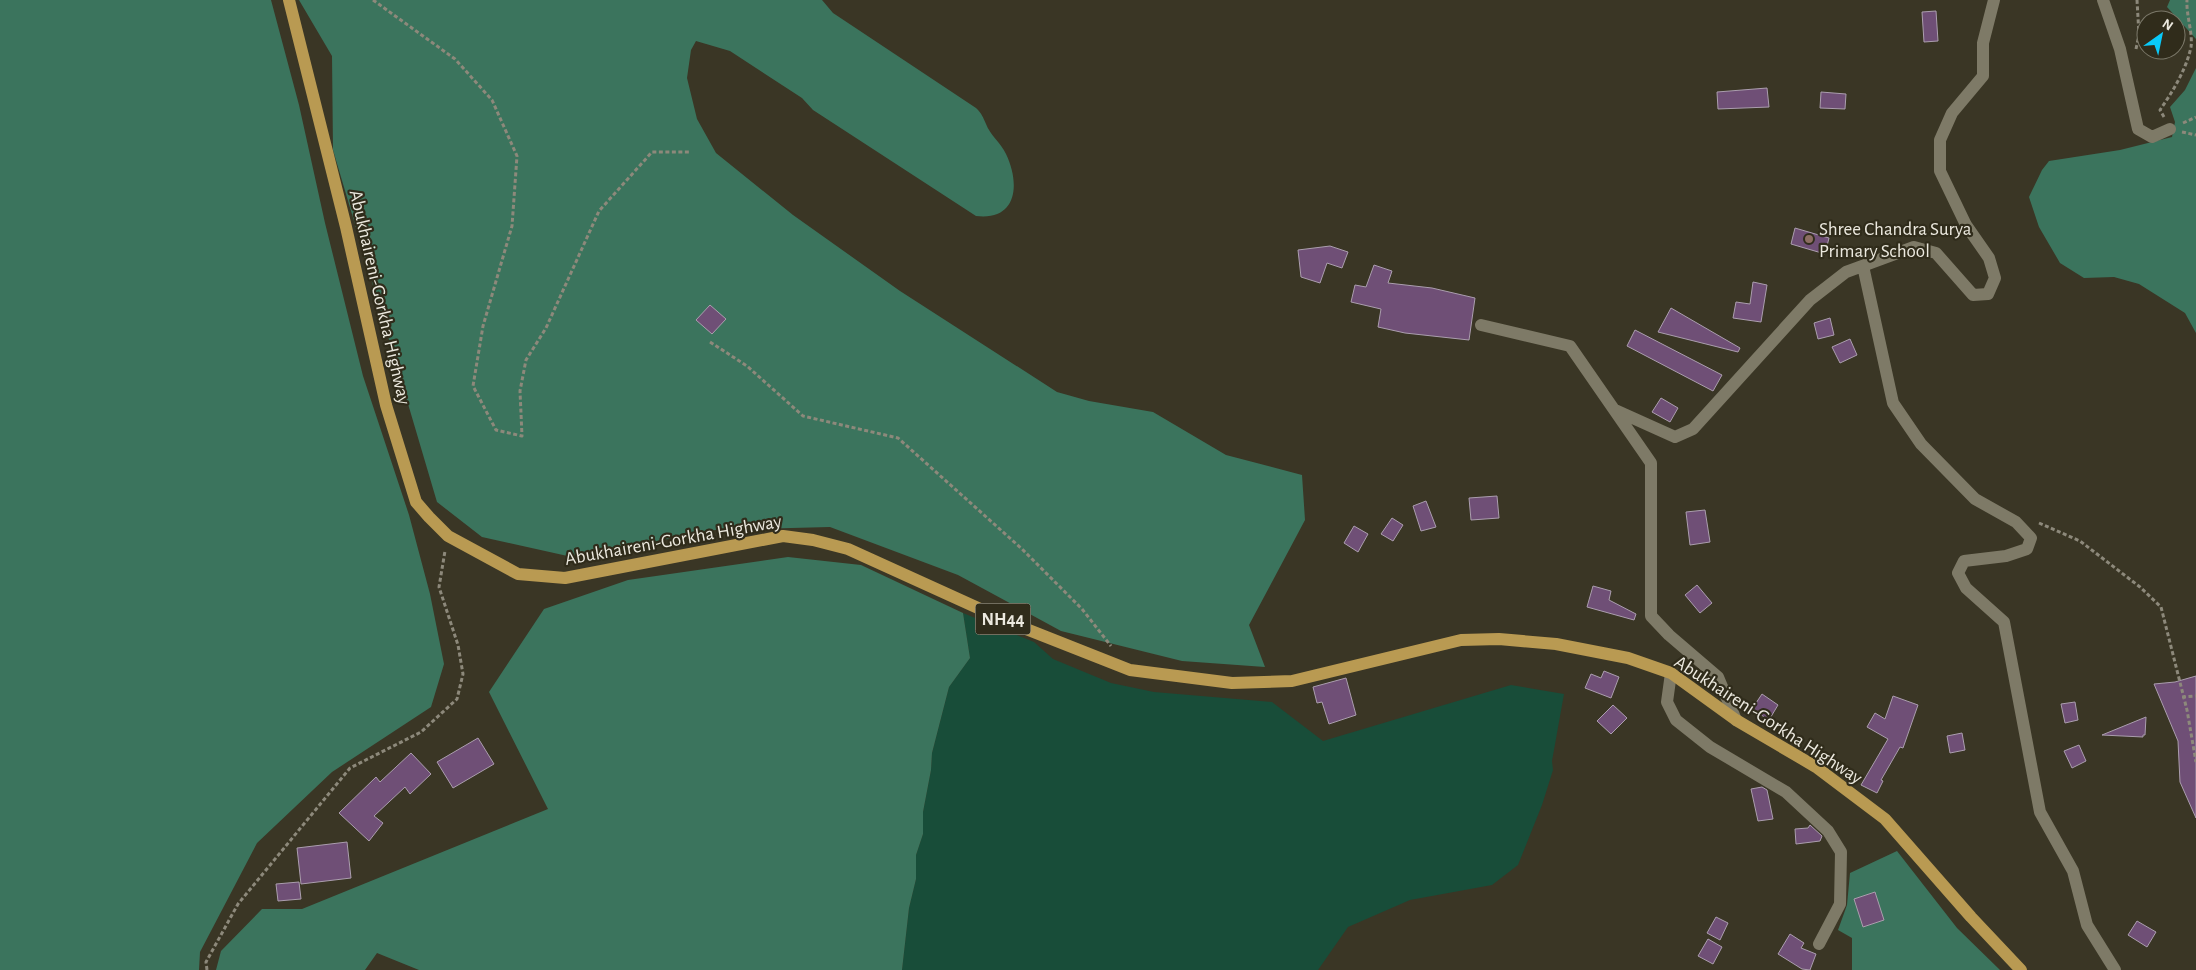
<svg xmlns="http://www.w3.org/2000/svg" width="2196" height="970" viewBox="0 0 2196 970" font-family="'Alegreya Sans',sans-serif">
<style>
.green{fill:#184d39}
.forest{fill:#3b745d}
.building{fill:#6f4f76;stroke:#ab9eae}
.lines{fill:none;stroke-linecap:round;stroke-linejoin:round}
.path{stroke:#8d897b;stroke-width:3;stroke-dasharray:4 2.5;stroke-linecap:butt}
.minor{stroke:#7e7a67;stroke-width:12}
.primary{stroke:#b99a52;stroke-width:12}
.education-dot{fill:#8d6e63;stroke:#302c1b;stroke-width:2}
.labels{text-anchor:middle;stroke-width:4.5;stroke-linejoin:round;paint-order:stroke}
.shield{fill:#302c1b;stroke:#b4b0a4;stroke-width:1}
.shield-label{font-size:18px;font-weight:bold;fill:#ece9df}
.poi-label{font-size:19px;fill:#ece9df;stroke:#302c1b;text-anchor:start}
.street-label{font-size:19px;fill:#ece9df;stroke:#302c1b}
</style>
<rect width="100%" height="100%" fill="#3a3625"/>
<path class="green" d="M963,613l71,29 19,17 58,24 43,9 118,10 51,39 188,-56 53,9 -12,67 1,9 -11,35 -24,60 -26,20 -82,15 -62,27 -30,43h-416l7,-62 7,-29v-24l7,-21v-22l8,-42 1,-17 17,-66 21,-29z"/>
<path class="forest" d="M0,0h271l28,105 26,118 38,153 46,139 21,79 14,70 -13,43 -99,65 -75,71 -57,109 -1,18h-199z
M299,0h523l11,13 143,95c6,6 7,9 10,16 4,11 15,19 20,30 14,29 12,67 -30,62l-163,-106 -11,-12 -72,-47 -34,-10 -5,9 -4,28 10,41 19,34 77,62 107,76 157,101 32,9 64,11 73,43 76,20 3,45 -56,105 16,42 -83,-6 -121,-30 -103,-56 -128,-48 -115,3 -143,27 -90,-20 -45,-35 -104,-352 -1,-94z
M2170,0h26v39l-29,-32z
M2196,68v265l-11,-20 -46,-29 -25,-7 -30,1 -24,-15 -21,-36 -10,-30 13,-27 7,-9 71,-11 52,-13 3,-15 -5,-15 15,-17z
M788,557l73,8 102,48 7,45 -21,29 -17,66 -1,17 -8,42v22l-7,21v24l-7,29 -7,62h-483l-42,-17 -12,17h-149l5,-19 41,-42h40l246,-100 -59,-117 55,-83 84,-29z
M1897,851l60,77 43,42h-148v-32l-14,-8 9,-25 3,-32z"/>
<path class="building" d="M1936,11l2,30 -14,1 -2,-30z
M1767,88l2,19 -51,2 -1,-17z
M1821,92l25,2 -1,15 -25,-1z
M1795,228l34,10 -4,16 -34,-10z
M1330,246l18,6 -6,16 -15,-5 -7,20 -19,-6 -3,-27z
M1374,265l18,6 -4,12 44,5 43,10 -6,42 -64,-7 -27,-6 3,-18 -30,-7 4,-17 11,2z
M1753,282l14,3 -6,37 -28,-4 3,-16 14,2z
M710,305l16,14 -14,15 -16,-14z
M1671,308l69,40 -2,4 -80,-20z
M1830,318l4,17 -16,4 -4,-16z
M1635,330l87,45 -9,16 -86,-45z
M1850,339l7,16 -17,8 -8,-16z
M1661,398l17,10 -8,14 -18,-10z
M1497,496l2,22 -28,2 -2,-22z
M1426,501l10,26 -15,4 -8,-25z
M1705,510l5,32 -20,3 -4,-33z
M1392,518l11,7 -10,16 -12,-7z
M1354,526l14,8 -10,18 -14,-9z
M1697,585l15,18 -12,10 -15,-18z
M1593,586l18,5 -2,9 27,14 -2,6 -47,-13z
M1604,671l15,6 -8,21 -26,-10 6,-14 10,4z
M2196,676v142l-16,-36 -2,-41 -24,-57 21,-2z
M1346,678l10,37 -27,9 -7,-22 -5,1 -4,-16z
M1762,694l16,11 -9,15 -17,-11z
M1893,696l25,9 -15,43 -3,-1 -19,33 2,1 -6,12 -16,-8 27,-46 -21,-12 8,-14 10,6z
M2075,702l3,18 -13,3 -4,-19z
M1613,705l14,13 -16,16 -14,-13z
M2146,717l-1,18h-2v2l-41,-2z
M1962,733l3,17 -15,3 -3,-17z
M478,738l16,26 -41,24 -16,-26z
M2079,745l7,16 -14,7 -8,-17z
M411,753l20,21 -21,20 -5,-7 -31,29 9,7 -14,18 -30,-28 37,-36 4,5z
M1762,787l5,3 6,29 -15,2 -7,-32z
M1810,825l12,11 -2,5 -24,3 -1,-15 13,-1z
M347,842l4,36 -50,6 -4,-36z
M299,882l2,17 -23,2 -2,-17z
M1875,892l9,28 -21,7 -9,-28z
M1716,917l12,6 -8,17 -13,-7z
M2137,921l19,11 -9,15 -19,-12z
M1790,934l14,9 -3,5 15,6 -6,16 -8,-1 -24,-15z
M1708,939l14,8 -9,17 -15,-8z"/>
<g class="lines">
<path class="path" d="M373,0l82,59 37,41 25,56 -5,70 -29,100 -10,60 23,44 26,6 -2,-45 6,-31 20,-32 53,-117 53,-59h37
M2136,49l3,-14 -2,-35
M2164,117l-4,-7c13,-19 26,-40 31,-63 2,-14 -5,-32 -4,-47
M2183,123l13,-6
M2182,132l14,3
M710,342l37,24 56,50 95,22 124,111 60,60 29,37
M2039,523l41,18 60,46 21,20 26,103 9,52
M2182,697l14,-1
M207,970l-1,-8 32,-58 112,-136 71,-36 36,-33 6,-25 -5,-29 -19,-58 6,-36"/>
<path class="minor" d="M2103,0l17,49 18,80 14,8 18,-8
M1863,266l30,137 28,41 54,55 41,23 15,16 -4,11 -21,7 -42,5 -6,12 8,15 38,34 36,190 33,59 14,54 28,45
M1481,325l89,21 81,117v153l18,19 49,42 18,43
M1615,410l60,27 18,-8 117,-129 36,-28 68,-25 22,6 37,42 15,-1 7,-16 -6,-20 -23,-33 -26,-54v-31l12,-27 31,-37v-33l11,-43
M1671,673l-4,29 9,18 34,27 76,45 42,39 13,21 -1,52 -21,40"/>
<path class="primary" d="M289,0l57,227 40,178 30,97 13,15 19,19 70,38 47,4 218,-42 30,4 35,9 163,74 119,47 102,13 60,-2 169,-41 38,-1 57,5 72,14 43,15 65,47 80,47 69,52 86,98 50,53"/>
</g>
<circle class="education-dot" cx="1809" cy="239" r="5"/>
<g class="labels">
<rect class="shield" x="975.5" y="603.5" width="55" height="31" rx="4"/>
<g class="shield-label">
<text x="1003" y="625">NH44</text>
</g>
<g class="poi-label">
<text x="1819" y="235">Shree Chandra Surya<tspan x="1819" dy="22">Primary School</tspan></text>
</g>
<g class="street-label">
<text transform="translate(381 297) rotate(77)" y="7">Abukhaireni-Gorkha Highway</text>
<text transform="translate(673 539) rotate(-10)" y="7">Abukhaireni-Gorkha Highway</text>
<text transform="translate(1769 719) rotate(33)" y="7">Abukhaireni-Gorkha Highway</text>
</g>
</g>
<g transform="translate(2161 35) rotate(33)"><circle r="24" fill="#302c1b" stroke="#7b7869"/>
<path d="M0-4L9 19L0 12L-9 19Z" fill="#09cafa"/>
<text y="-8" font-size="14" font-weight="bold" text-anchor="middle" fill="#ece9df">N</text>
</g>
</svg>
